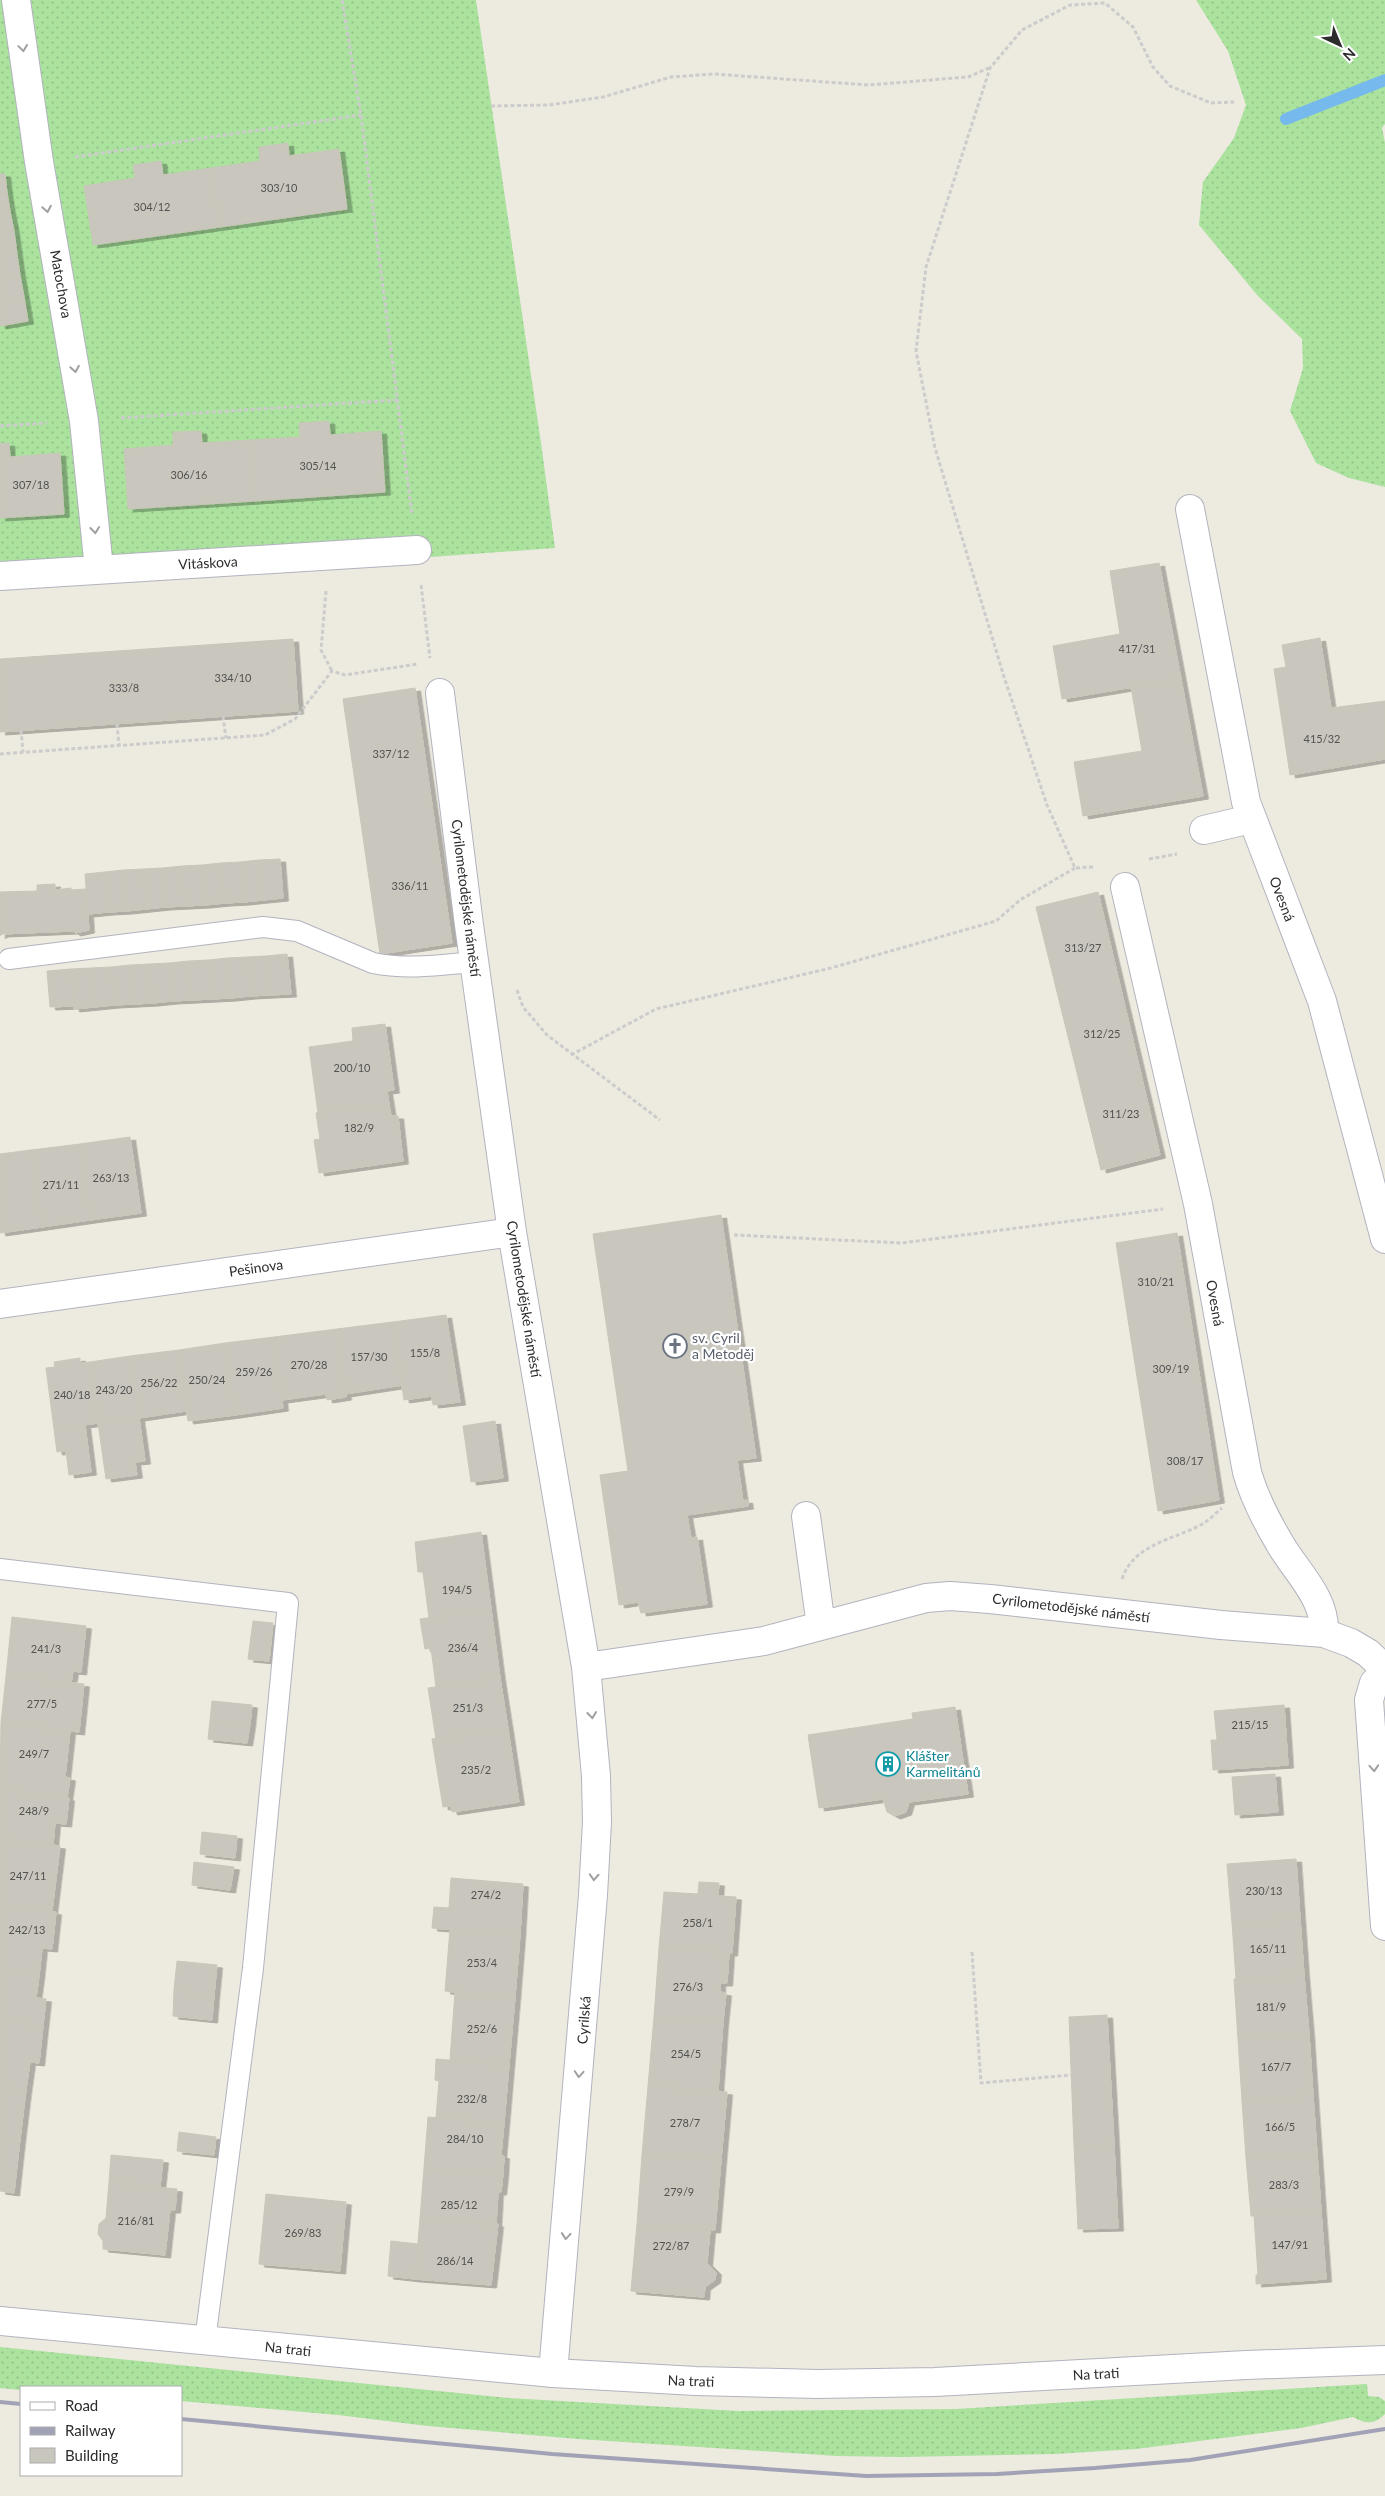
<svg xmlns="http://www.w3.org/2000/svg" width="1385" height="2496" viewBox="0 0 1385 2496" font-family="Lato,sans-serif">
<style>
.grass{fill:url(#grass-dots)}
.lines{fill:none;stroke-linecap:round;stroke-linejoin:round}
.stream{stroke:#76b9ec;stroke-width:12}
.building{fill:#c9c6be;stroke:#c9c6b9;filter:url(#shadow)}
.lane-casing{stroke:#b2b3bf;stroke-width:22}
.street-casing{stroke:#b2b3bf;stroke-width:30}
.secondary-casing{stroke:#b2b3bf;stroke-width:30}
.path{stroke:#ccc;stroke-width:3;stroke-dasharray:4 2.5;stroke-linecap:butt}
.lane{stroke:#fff;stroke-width:20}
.street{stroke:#fff;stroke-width:28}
.secondary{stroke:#fff;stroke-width:28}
.rail{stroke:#a2a2b6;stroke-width:4}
.oneway{stroke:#a0a0a0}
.labels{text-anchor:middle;stroke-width:4.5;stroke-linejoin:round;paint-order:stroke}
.number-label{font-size:11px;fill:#535250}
.street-label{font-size:14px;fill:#2c2c2c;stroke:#fff}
.worship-label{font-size:14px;fill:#5b616d;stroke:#fff;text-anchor:start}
.culture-label{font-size:14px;fill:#0d838f;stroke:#fff;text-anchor:start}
</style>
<defs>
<pattern id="grass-dots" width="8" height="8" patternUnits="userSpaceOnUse" patternTransform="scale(1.25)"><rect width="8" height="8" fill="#aae29e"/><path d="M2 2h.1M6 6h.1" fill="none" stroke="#92c288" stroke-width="1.8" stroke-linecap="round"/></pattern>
<filter id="shadow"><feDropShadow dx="5.5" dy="3" stdDeviation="0" flood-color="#0004"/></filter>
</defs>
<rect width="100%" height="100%" fill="#edeadf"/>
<path class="grass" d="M0,0h476l66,450 13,98 -555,40z
M1196,0h189v124l-3,4 3,15v344l-36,-9 -33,-15 -26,-52 13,-43 -1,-29 -44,-43 -59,-71 4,-43 31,-44 12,-33 -18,-54z
M0,2347l508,51 230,13 218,-2 411,-25 1,12 11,1 6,4v13c-11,11 -20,10 -32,3l-52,11 -165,21 -81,5 -153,3 -65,-1 -259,-17 -150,-13 -90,-11 -157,-14v-14h-160v3l-21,-2z"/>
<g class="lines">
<path class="stream" d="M1286,119l99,-39"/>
</g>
<path class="building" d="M288,143l1,13 50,-7 8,60 -127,18 -9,-59 49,-7 -1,-14z
M161,161l2,14 48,-7 9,59 -127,18 -9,-59 51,-8 -2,-13z
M0,174h5l2,18 -7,1z
M7,192l3,19 -10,1v-19z
M10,211l4,20 -14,2v-21z
M14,231l3,23 -17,3v-24z
M17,254l3,21 -20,3v-21z
M20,275l4,22 -24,3v-22z
M24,297l4,24 -28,5v-26z
M329,421l1,14 51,-4 4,61 -130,9 -5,-61 50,-3 -1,-14z
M201,431l1,12 48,-3 5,61 -127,8 -4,-60 49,-4v-13z
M9,443l1,14 50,-4 4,61 -64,4v-74z
M1159,563l22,116 -119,20 -9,-53 67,-12 -10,-63z
M1320,638l11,70 54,-7v58l-95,16 -16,-106 12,-2 -4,-22z
M293,639l5,72 -298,21v-73z
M1181,679l22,117 -120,20 -9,-54 68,-11 -11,-64z
M415,688l37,255 -72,11 -37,-255z
M280,859l3,39 -20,2 -4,-40z
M259,860l4,40 -19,2 -4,-40z
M240,862l4,40 -19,1 -4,-40z
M221,863l4,40 -20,2 -3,-40z
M202,865l3,40 -20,1 -3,-40z
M182,866l3,40 -20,1 -3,-39z
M162,868l3,39 -19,2 -3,-40z
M143,869l3,40 -19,2 -3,-41z
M124,870l3,41 -19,1 -3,-40z
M105,872l3,40 -20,2 -3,-40z
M55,884v6l16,-2v2l15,-1 3,41 -14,3 -2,-2 -71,3 -2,2v-44l37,-1v-6z
M1098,892l62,263 -59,15 -65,-263z
M287,954l4,40 -22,1 -3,-39z
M266,956l3,39 -19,1 -3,-39z
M247,957l3,39 -19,2 -3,-40z
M228,958l3,40 -19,1 -3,-39z
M209,960l3,39 -20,1 -3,-39z
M189,961l3,39 -20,1 -3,-38z
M169,963l3,38 -19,2 -3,-39z
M150,964l3,39 -19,1 -4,-39z
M130,965l4,39 -20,1 -3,-38z
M111,967l3,38 -20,2 -3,-39z
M91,968l3,39 -20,2 -3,-40z
M71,969l3,37 -24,1 -3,-36z
M385,1024l9,66 -7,1 2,13 -71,9 -9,-66 44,-6 -1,-13z
M389,1104l2,12h7l5,45 -84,12 -5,-33 6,-1 -4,-26z
M130,1137l11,76 -51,7 -10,-76z
M80,1144l10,76 -48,7 -11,-77z
M31,1150l11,77 -42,6v-79z
M721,1215l35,243 -19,2 6,41 4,-1 1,6 -61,9 4,23 6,-1 10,67 -66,9 -3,-11 -19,3 -19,-130 28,-4 -35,-237z
M1177,1233l42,267 -61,11 -42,-268z
M446,1315l14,87 -27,3 -1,-9 -28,4 -11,-78z
M393,1322l10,63 -58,9 -8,-65z
M337,1329l9,68 -19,3 -1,-6 -44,6 -8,-63z
M274,1337l9,71 -48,7 -10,-72z
M225,1343l10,72 -47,6 -9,-71z
M179,1350l7,61 -47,7 -9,-62z
M130,1356l9,62 -41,5 -8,-61z
M80,1358v5l10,-1 8,61 -44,6 -8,-61 9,-1 -1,-5z
M139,1418l6,43 -10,1 2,13 -31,4 -8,-56z
M495,1421l8,57 -32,4 -8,-56z
M85,1425l6,47 -22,3 -3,-24 -9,1 -3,-23z
M481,1532l10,77 -62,9 -6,-46h-5l-3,-30z
M491,1609l9,69 -64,9 -5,-39 -6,1 -5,-30z
M12,1617l74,9 -5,46 -8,-1 -2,12 -65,-7z
M253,1621l20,2 -4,38 -21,-2z
M6,1676l78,8 -5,48 -78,-9z
M500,1678l8,51 -72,10 -8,-51z
M212,1701l40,4 -2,19 -40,-4z
M1284,1705l4,60 -75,5 -2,-30h6l-3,-29z
M955,1707l13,87 -59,8 -3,10 -11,4 -8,-4 -4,-13 -64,9 -11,-73 105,-16 -1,-6z
M210,1720l40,4 -3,19 -39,-4z
M1,1723l69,8 -5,46 5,1 -3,20 -67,-8z
M508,1729l11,73 -67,10 -1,-6 -8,1 -11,-68z
M1275,1774l3,38 -43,3 -3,-38z
M0,1790l69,8 -3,26 -11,-1 -2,22 -53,-6z
M202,1832l35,4 -2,22 -35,-4z
M0,1839l60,7 -8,65 -52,-6z
M1296,1859l4,59 -68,5 -5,-59z
M194,1862l40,5 -4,23 -38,-5z
M451,1878l72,6 -3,51 -88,-7 2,-21 15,1z
M699,1882l20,1 -1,13 18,1 -4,56 -73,-5 5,-56 34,2z
M0,1905l56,7 -4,37 -10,-1 -3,28 -39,-4z
M1300,1918l4,57 -68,4 -4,-56z
M450,1929l70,6 -5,62 -70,-6z
M659,1948l70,5 -2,30h-7v9l6,1 -3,29 -69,-5z
M177,1961l40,4 -3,30 -40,-5z
M0,1972l39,4 -3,22 10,1 -3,27 -43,-5z
M1304,1975l5,59 -71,5 -4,-60z
M174,1990l40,5 -2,25 -39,-4z
M455,1992l60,5 -6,68 -59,-5z
M1107,2015l7,129 -40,2 -5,-129z
M654,2017l69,5 -5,69 -70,-5z
M0,2021l43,5 -4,37 -9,-1 -4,28 -26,-3z
M1309,2034l4,61 -71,6 -4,-62z
M436,2059l73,6 -5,58 -68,-6 3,-36 -4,-1z
M648,2086l79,6 -6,68 -79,-5z
M0,2087l26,3 -6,49 -20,-3z
M1313,2095l4,58 -71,5 -4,-57z
M428,2117l76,6 -3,32 3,1 -1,18 -79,-6z
M179,2132l37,5 -2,18 -37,-4z
M0,2136l20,3 -6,54 -14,-2z
M1114,2144l4,84 -40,1 -4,-83z
M1317,2153l4,58 -70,5 -5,-58z
M111,2155l52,5 -3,27 -51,-5z
M642,2155l79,5 -6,70 -78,-6z
M424,2168l79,6 -2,18h-3l-2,33 -76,-7z
M109,2182l68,7 -2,21h-5l-5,45 -62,-6v-8l-5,-7 1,-10 7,-6z
M266,2194l80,8 -6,69 -81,-7z
M1321,2211l5,68 -70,5v-9h2l-4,-59z
M420,2218l78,6 -7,61 -76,-6z
M637,2224l73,6 -3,33 9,9 -1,8 -10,7 -1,10 -73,-6z
M391,2241l27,3 -3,35 -27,-3z"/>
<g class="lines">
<g class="lane-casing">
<path id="lane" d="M9,959l254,-32 34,4 76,32c34,7 67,2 101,-1
M0,1569l288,34 -35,365 -48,373"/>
</g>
<g class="street-casing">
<path id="street" d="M16,0l23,162 45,259 15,148
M1190,509l56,293 76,199 63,238
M0,576l417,-26
M440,693l29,232 43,307 74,435 10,109 1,46 -4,73 -40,478
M1204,830l47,-11
M1125,887l73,317 49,268c7,25 19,48 32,70 16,29 47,55 45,91
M0,1304l512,-72
M806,1516l15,110
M586,1667l178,-26 162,-43 24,-2 40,3 231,26 103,8 27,10 17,10 17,16
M1385,1672l-11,11 -5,17 16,226"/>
</g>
<g class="secondary-casing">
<path id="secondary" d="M0,2321l553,52 143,8 122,3 117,-2 311,-17 139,-5"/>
</g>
<path class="path" d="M342,0l19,115 51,400
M491,106l58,-1 54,-8 68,-20 43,-3 154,11 100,-8 21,-9
M75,157l286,-42
M121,418l276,-18
M0,426l47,-3
M421,585l9,73
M326,591l-5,59 11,21
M223,716l3,22
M117,724l2,22
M21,730l2,22
M0,754l265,-19 30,-16 37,-48 13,4 73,-11
M1149,859l28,-5
M1093,867l-18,1 -28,-63 -42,-125 -70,-232 -19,-97 10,-84 64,-199 32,-38 48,-25 35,-2 28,24 20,40 17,19 41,17 23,-1
M517,990l6,17 24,28 113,85
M571,1055l85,-46 175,-41 165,-47 24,-21 55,-32
M734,1235l168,8 261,-34
M1122,1579c12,-36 53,-39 82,-56 6,-4 12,-10 18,-15
M972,1952l9,131 90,-8"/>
<use href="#lane" class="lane"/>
<use href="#street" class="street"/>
<use href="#secondary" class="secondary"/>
<path class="rail" d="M0,2402l21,2
M181,2419l371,35 314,22 131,-2 98,-6 95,-8 195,-31"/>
</g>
<defs><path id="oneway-chevron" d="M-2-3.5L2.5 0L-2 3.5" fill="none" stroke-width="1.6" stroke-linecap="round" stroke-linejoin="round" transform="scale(1.25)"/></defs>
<g class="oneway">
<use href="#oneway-chevron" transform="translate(23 48) rotate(82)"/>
<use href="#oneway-chevron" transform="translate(47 209) rotate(80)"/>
<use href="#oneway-chevron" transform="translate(75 369) rotate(80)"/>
<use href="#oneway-chevron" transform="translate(95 530) rotate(84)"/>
<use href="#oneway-chevron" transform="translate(592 1715) rotate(84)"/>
<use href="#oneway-chevron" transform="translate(1374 1768) rotate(86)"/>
<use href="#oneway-chevron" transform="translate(594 1877) rotate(93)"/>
<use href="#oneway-chevron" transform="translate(579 2074) rotate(94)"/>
<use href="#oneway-chevron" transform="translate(566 2236) rotate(95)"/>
</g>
<defs>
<g id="church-ring" transform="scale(1.25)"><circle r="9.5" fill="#fff" stroke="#6b7280" stroke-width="1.5"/><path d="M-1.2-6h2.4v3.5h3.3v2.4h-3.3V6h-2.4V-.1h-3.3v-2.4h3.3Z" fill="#6b7280"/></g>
<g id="building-ring" transform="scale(1.25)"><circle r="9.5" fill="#fff" stroke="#0f9aa8" stroke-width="1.5"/><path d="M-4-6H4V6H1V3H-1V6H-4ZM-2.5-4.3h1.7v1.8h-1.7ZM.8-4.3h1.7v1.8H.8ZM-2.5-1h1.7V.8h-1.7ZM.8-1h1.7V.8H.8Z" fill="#0f9aa8"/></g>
</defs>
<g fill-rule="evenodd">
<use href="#church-ring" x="675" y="1346"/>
<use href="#building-ring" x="888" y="1764"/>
</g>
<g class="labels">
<g class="number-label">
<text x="279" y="192">303/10</text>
<text x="152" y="211">304/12</text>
<text x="318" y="470">305/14</text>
<text x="189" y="479">306/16</text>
<text x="31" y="489">307/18</text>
<text x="1137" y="653">417/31</text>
<text x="233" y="682">334/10</text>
<text x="124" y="692">333/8</text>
<text x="1322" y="743">415/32</text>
<text x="391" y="758">337/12</text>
<text x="410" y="890">336/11</text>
<text x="1083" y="952">313/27</text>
<text x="1102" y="1038">312/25</text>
<text x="352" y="1072">200/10</text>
<text x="1121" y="1118">311/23</text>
<text x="359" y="1132">182/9</text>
<text x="111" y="1182">263/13</text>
<text x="61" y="1189">271/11</text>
<text x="1156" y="1286">310/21</text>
<text x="425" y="1357">155/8</text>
<text x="369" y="1361">157/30</text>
<text x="309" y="1369">270/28</text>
<text x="1171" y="1373">309/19</text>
<text x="254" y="1376">259/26</text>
<text x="207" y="1384">250/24</text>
<text x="159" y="1387">256/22</text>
<text x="114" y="1394">243/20</text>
<text x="72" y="1399">240/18</text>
<text x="1185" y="1465">308/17</text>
<text x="457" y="1594">194/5</text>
<text x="463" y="1652">236/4</text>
<text x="46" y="1653">241/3</text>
<text x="42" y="1708">277/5</text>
<text x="468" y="1712">251/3</text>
<text x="1250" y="1729">215/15</text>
<text x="34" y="1758">249/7</text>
<text x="476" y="1774">235/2</text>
<text x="34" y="1815">248/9</text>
<text x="28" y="1880">247/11</text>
<text x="1264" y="1895">230/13</text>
<text x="486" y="1899">274/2</text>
<text x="698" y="1927">258/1</text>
<text x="27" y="1934">242/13</text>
<text x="1268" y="1953">165/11</text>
<text x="482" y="1967">253/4</text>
<text x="688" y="1991">276/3</text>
<text x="1271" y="2011">181/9</text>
<text x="482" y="2033">252/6</text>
<text x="686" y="2058">254/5</text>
<text x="1276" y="2071">167/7</text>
<text x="472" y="2103">232/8</text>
<text x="685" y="2127">278/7</text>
<text x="1280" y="2131">166/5</text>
<text x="465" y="2143">284/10</text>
<text x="1284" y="2189">283/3</text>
<text x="679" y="2196">279/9</text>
<text x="459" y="2209">285/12</text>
<text x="136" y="2225">216/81</text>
<text x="303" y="2237">269/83</text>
<text x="1290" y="2249">147/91</text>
<text x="671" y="2250">272/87</text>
<text x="455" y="2265">286/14</text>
</g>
<g class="street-label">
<text transform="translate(61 284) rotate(80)" y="5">Matochova</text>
<text transform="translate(208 563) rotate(-3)" y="5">Vitáskova</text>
<text transform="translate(466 898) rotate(83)" y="5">Cyrilometodějské náměstí</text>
<text transform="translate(1282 899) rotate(69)" y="5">Ovesná</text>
<text transform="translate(256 1268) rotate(-8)" y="5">Pešinova</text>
<text transform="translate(524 1299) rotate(81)" y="5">Cyrilometodějské náměstí</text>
<text transform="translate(1215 1303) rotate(80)" y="5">Ovesná</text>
<text transform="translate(1071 1608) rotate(7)" y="5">Cyrilometodějské náměstí</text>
<text transform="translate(584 2020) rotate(-86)" y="5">Cyrilská</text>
<text transform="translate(288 2349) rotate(6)" y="5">Na trati</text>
<text transform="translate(1096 2374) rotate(-3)" y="5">Na trati</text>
<text transform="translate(691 2381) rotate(2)" y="5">Na trati</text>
</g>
<g class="worship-label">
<text x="692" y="1343">sv. Cyril<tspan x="692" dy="16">a Metoděj</tspan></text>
</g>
<g class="culture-label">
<text x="906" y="1761">Klášter<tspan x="906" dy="16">Karmelitánů</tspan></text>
</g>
</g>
<rect x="20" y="2386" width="162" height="90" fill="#ffffff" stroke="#ababab"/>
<rect x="30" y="2402" width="25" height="8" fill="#ffffff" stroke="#ababab"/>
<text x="65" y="2411" font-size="15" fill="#2c2c2c">Road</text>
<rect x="30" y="2427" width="25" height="8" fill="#a2a2b6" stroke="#ababab"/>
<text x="65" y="2436" font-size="15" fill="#2c2c2c">Railway</text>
<rect x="30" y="2448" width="25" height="15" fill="#c9c6be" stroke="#ababab"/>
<text x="65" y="2461" font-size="15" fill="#2c2c2c">Building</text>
<g transform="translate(1340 45) rotate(136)" stroke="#ffffff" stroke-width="4" paint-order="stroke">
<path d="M0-4L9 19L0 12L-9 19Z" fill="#2c2c2c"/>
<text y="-8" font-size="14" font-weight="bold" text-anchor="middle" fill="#2c2c2c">N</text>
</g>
</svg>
